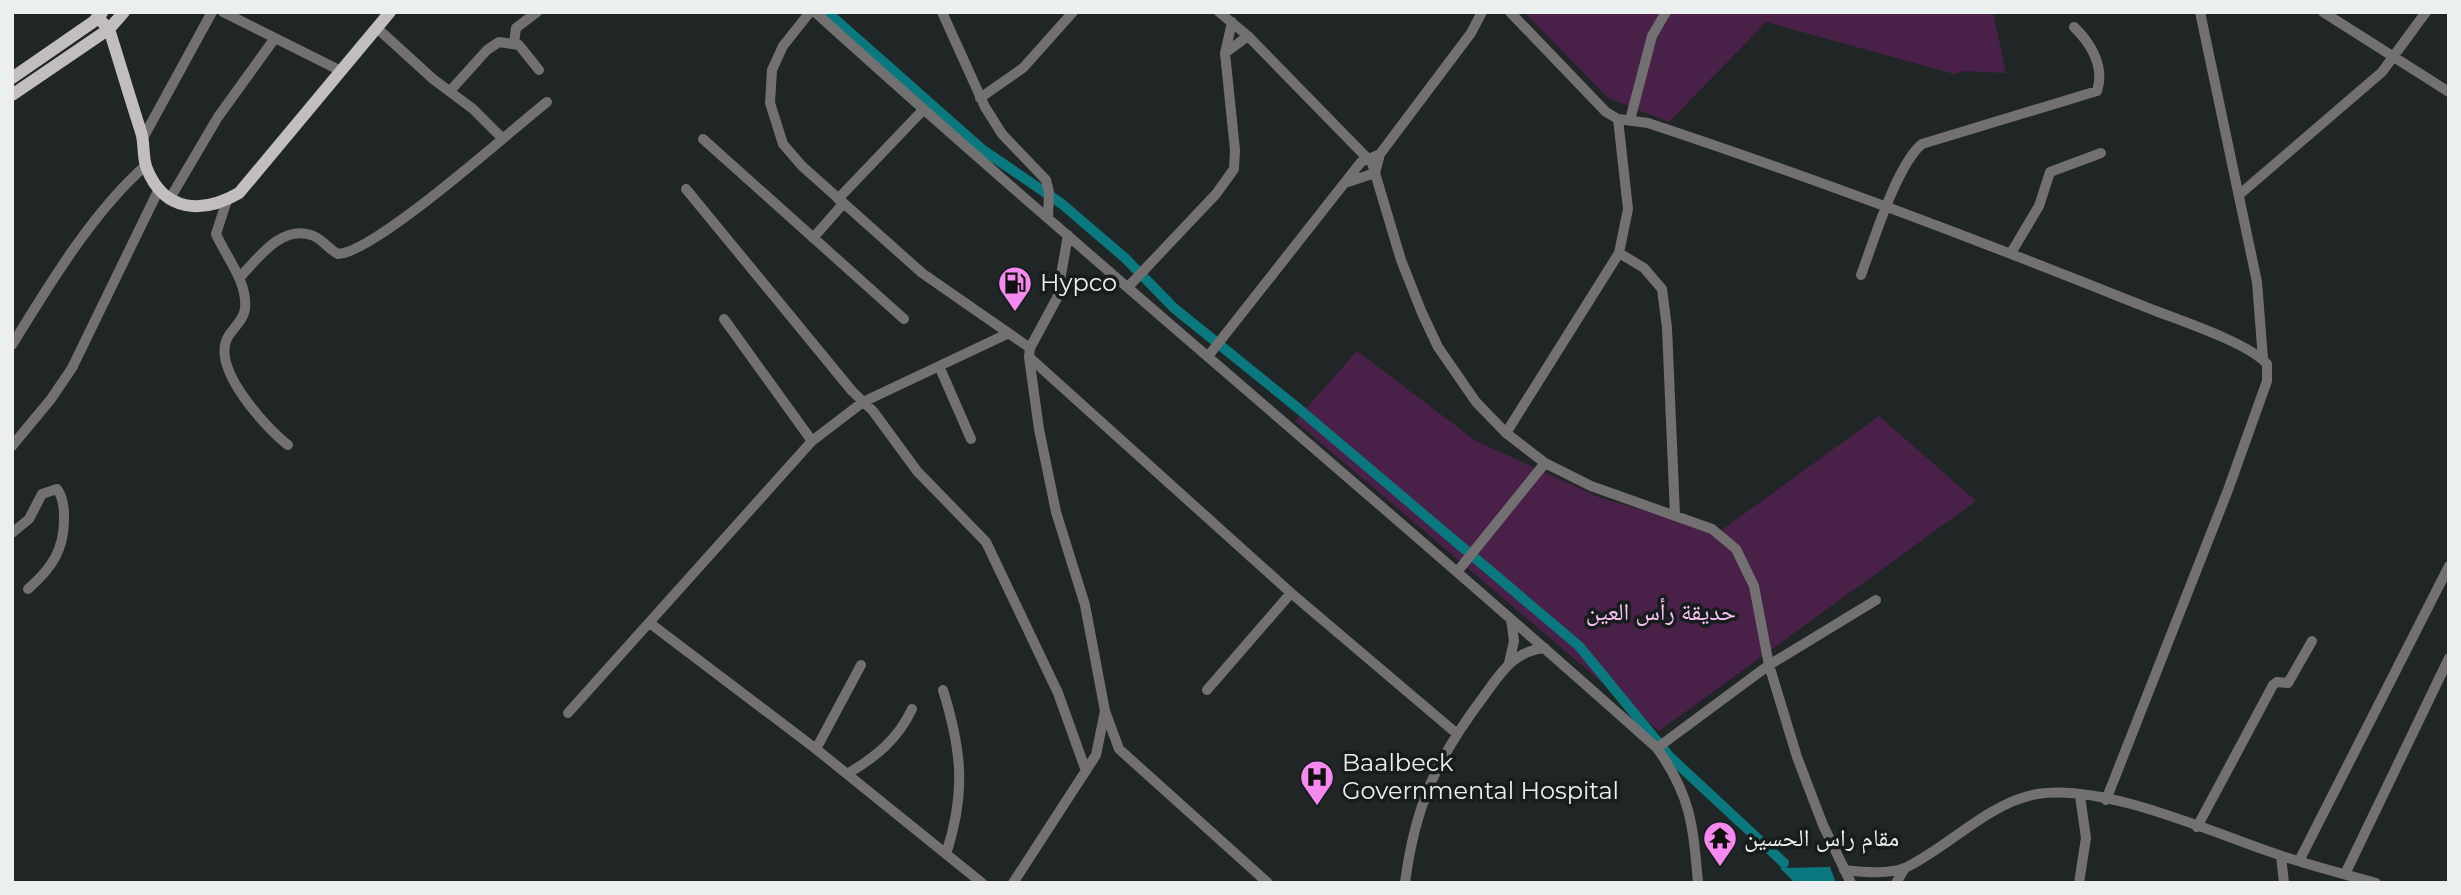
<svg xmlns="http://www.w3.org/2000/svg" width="2461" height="895" viewBox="0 0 2461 895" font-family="Montserrat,'Noto Naskh Arabic',sans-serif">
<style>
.green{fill:#492047}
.water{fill:#09797f}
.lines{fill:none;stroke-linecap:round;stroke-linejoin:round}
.canal{stroke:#09797f;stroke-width:10}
.minor{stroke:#737072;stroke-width:10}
.major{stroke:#c2bdc1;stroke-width:12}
.labels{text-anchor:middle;stroke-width:7;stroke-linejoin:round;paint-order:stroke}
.poi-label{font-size:24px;fill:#ebefef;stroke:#171d1d;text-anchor:start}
.park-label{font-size:24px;fill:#fbc2f6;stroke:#171d1d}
</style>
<rect width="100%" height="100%" fill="#202626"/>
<path class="green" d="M1524,12h469l13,61 -42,-2 -10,3 -188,-52 -97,100 -61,-24z
M1357,351l119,90 125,57 118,34 160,-116 97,85 -317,230 -364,-310z"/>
<path class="water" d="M1830,867l6,16h-41l-15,-15z"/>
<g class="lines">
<path class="canal" d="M827,12l156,138 79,54 63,54 49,50 125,101 280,237 91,111 114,106"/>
<path class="minor" d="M223,12l118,59
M810,12l-27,34 -11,24 -2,33 13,41 19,22 120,107 108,75
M815,12c276,250 564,487 842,736 34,48 36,77 41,135
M942,12l43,95 17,27 44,46 3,12 -1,26
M1219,12l29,24 124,127 29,97 21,53 16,34 38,55 30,31 39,30 46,23 121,43 24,20 18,37 15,79 28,92 26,68 28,58
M1510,12l96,100 12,7 30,4c166,55 328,116 490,181 31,13 109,37 129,60v17l-39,109 -122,310
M2200,12l57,270 6,77
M2323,12l126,80
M377,28l56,51 40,30 29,29
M514,43l2,-15 21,-16
M1225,53l23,-17
M450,91l37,-41 12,-8 20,3 20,25
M980,98l43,-30 50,-56
M1630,120l22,-84 14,-24
M143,138l69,-126
M703,139l201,180
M1348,182l27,-9 5,-19 91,-121 11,-21
M686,189l166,202 21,20 44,60 69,71 72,151 28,78
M2240,194l142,-122 44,-60
M838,199l85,-89
M169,200l49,-83 57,-79
M227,200l-11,34c10,23 32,48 29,75 -2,14 -15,20 -19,32 -11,31 40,87 62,104
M1068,235l-11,63 -27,50 -1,9 10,72 17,83 29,93 20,106 14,38 149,134
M813,238l30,-34
M1619,253l25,15 18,21 5,39 8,187
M2011,253l28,-47 11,-34 51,-19
M1861,275c12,-32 36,-111 61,-131l175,-53c8,-24 -6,-48 -23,-64
M239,278c18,-18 41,-53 72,-43 11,3 17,14 27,19 37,-1 172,-123 209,-152
M1128,287l88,-93 18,-25 1,-19 -10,-97 7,-31
M724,319l88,122
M12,345c37,-60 80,-132 133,-179
M1209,355l152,-193 19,-8
M1029,357l262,236 165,140
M939,366l32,73
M1506,433l113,-180 9,-44 -10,-90
M12,446l39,-47 21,-31 86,-177
M12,533l17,-14 13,-25 15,-5c6,8 7,17 7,27 1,33 -12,52 -36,73
M1457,572l88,-109
M651,624l165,125 166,134
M1509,663l5,-22 -3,-22
M943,690c19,61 23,103 3,164
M1207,690l84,-97
M568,713l244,-272 51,-39 144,-68
M1657,748l112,-83 107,-65
M816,749l45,-84
M847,774c29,-17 51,-35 65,-65
M2197,827l76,-142 4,-3 11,1 24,-42
M2281,856l3,27
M2299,861l150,-295
M1844,870c18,2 46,5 63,-3 43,-21 81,-64 130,-73 68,-11 176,39 242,61 32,11 65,19 97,28
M2345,874l104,-216
M1013,883l83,-128 9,-44
M1405,883c10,-78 32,-125 79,-187 17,-24 30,-45 61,-48
M1896,883l9,-15
M2079,883l7,-45 -6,-42"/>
<path class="major" d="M97,17l12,12c11,35 21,69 32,103 4,12 1,25 6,37 17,42 54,46 92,24l151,-181
M12,78l81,-56 9,-9
M12,95l97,-66 15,-17"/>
</g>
<defs>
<g id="fuel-pin" transform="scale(1.75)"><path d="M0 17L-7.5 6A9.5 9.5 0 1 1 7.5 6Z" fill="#f589ee" stroke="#171d1d"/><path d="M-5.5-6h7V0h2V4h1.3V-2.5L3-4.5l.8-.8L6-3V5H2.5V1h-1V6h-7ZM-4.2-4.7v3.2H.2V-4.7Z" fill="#111"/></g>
<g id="hospital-pin" transform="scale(1.75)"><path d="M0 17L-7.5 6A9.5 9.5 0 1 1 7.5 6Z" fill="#f589ee" stroke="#171d1d"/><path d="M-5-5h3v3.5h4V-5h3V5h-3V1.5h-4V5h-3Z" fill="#111"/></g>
<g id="temple-pin" transform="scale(1.75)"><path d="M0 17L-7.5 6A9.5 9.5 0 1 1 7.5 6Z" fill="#f589ee" stroke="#171d1d"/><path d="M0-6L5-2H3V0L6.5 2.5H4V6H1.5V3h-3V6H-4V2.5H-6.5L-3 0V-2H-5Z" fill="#111"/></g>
</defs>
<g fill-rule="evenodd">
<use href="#fuel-pin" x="1015" y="283"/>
<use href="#hospital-pin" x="1317" y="777"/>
<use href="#temple-pin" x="1720" y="838"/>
</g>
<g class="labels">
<g class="poi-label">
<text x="1040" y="291">Hypco</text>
<text x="1342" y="771">Baalbeck<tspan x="1342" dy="28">Governmental Hospital</tspan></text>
<text x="1744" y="846">مقام راس الحسين</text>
</g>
<g class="park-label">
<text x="1661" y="620">حديقة رأس العين</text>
</g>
</g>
<rect width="2461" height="895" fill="none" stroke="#ebefef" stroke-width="28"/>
</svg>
